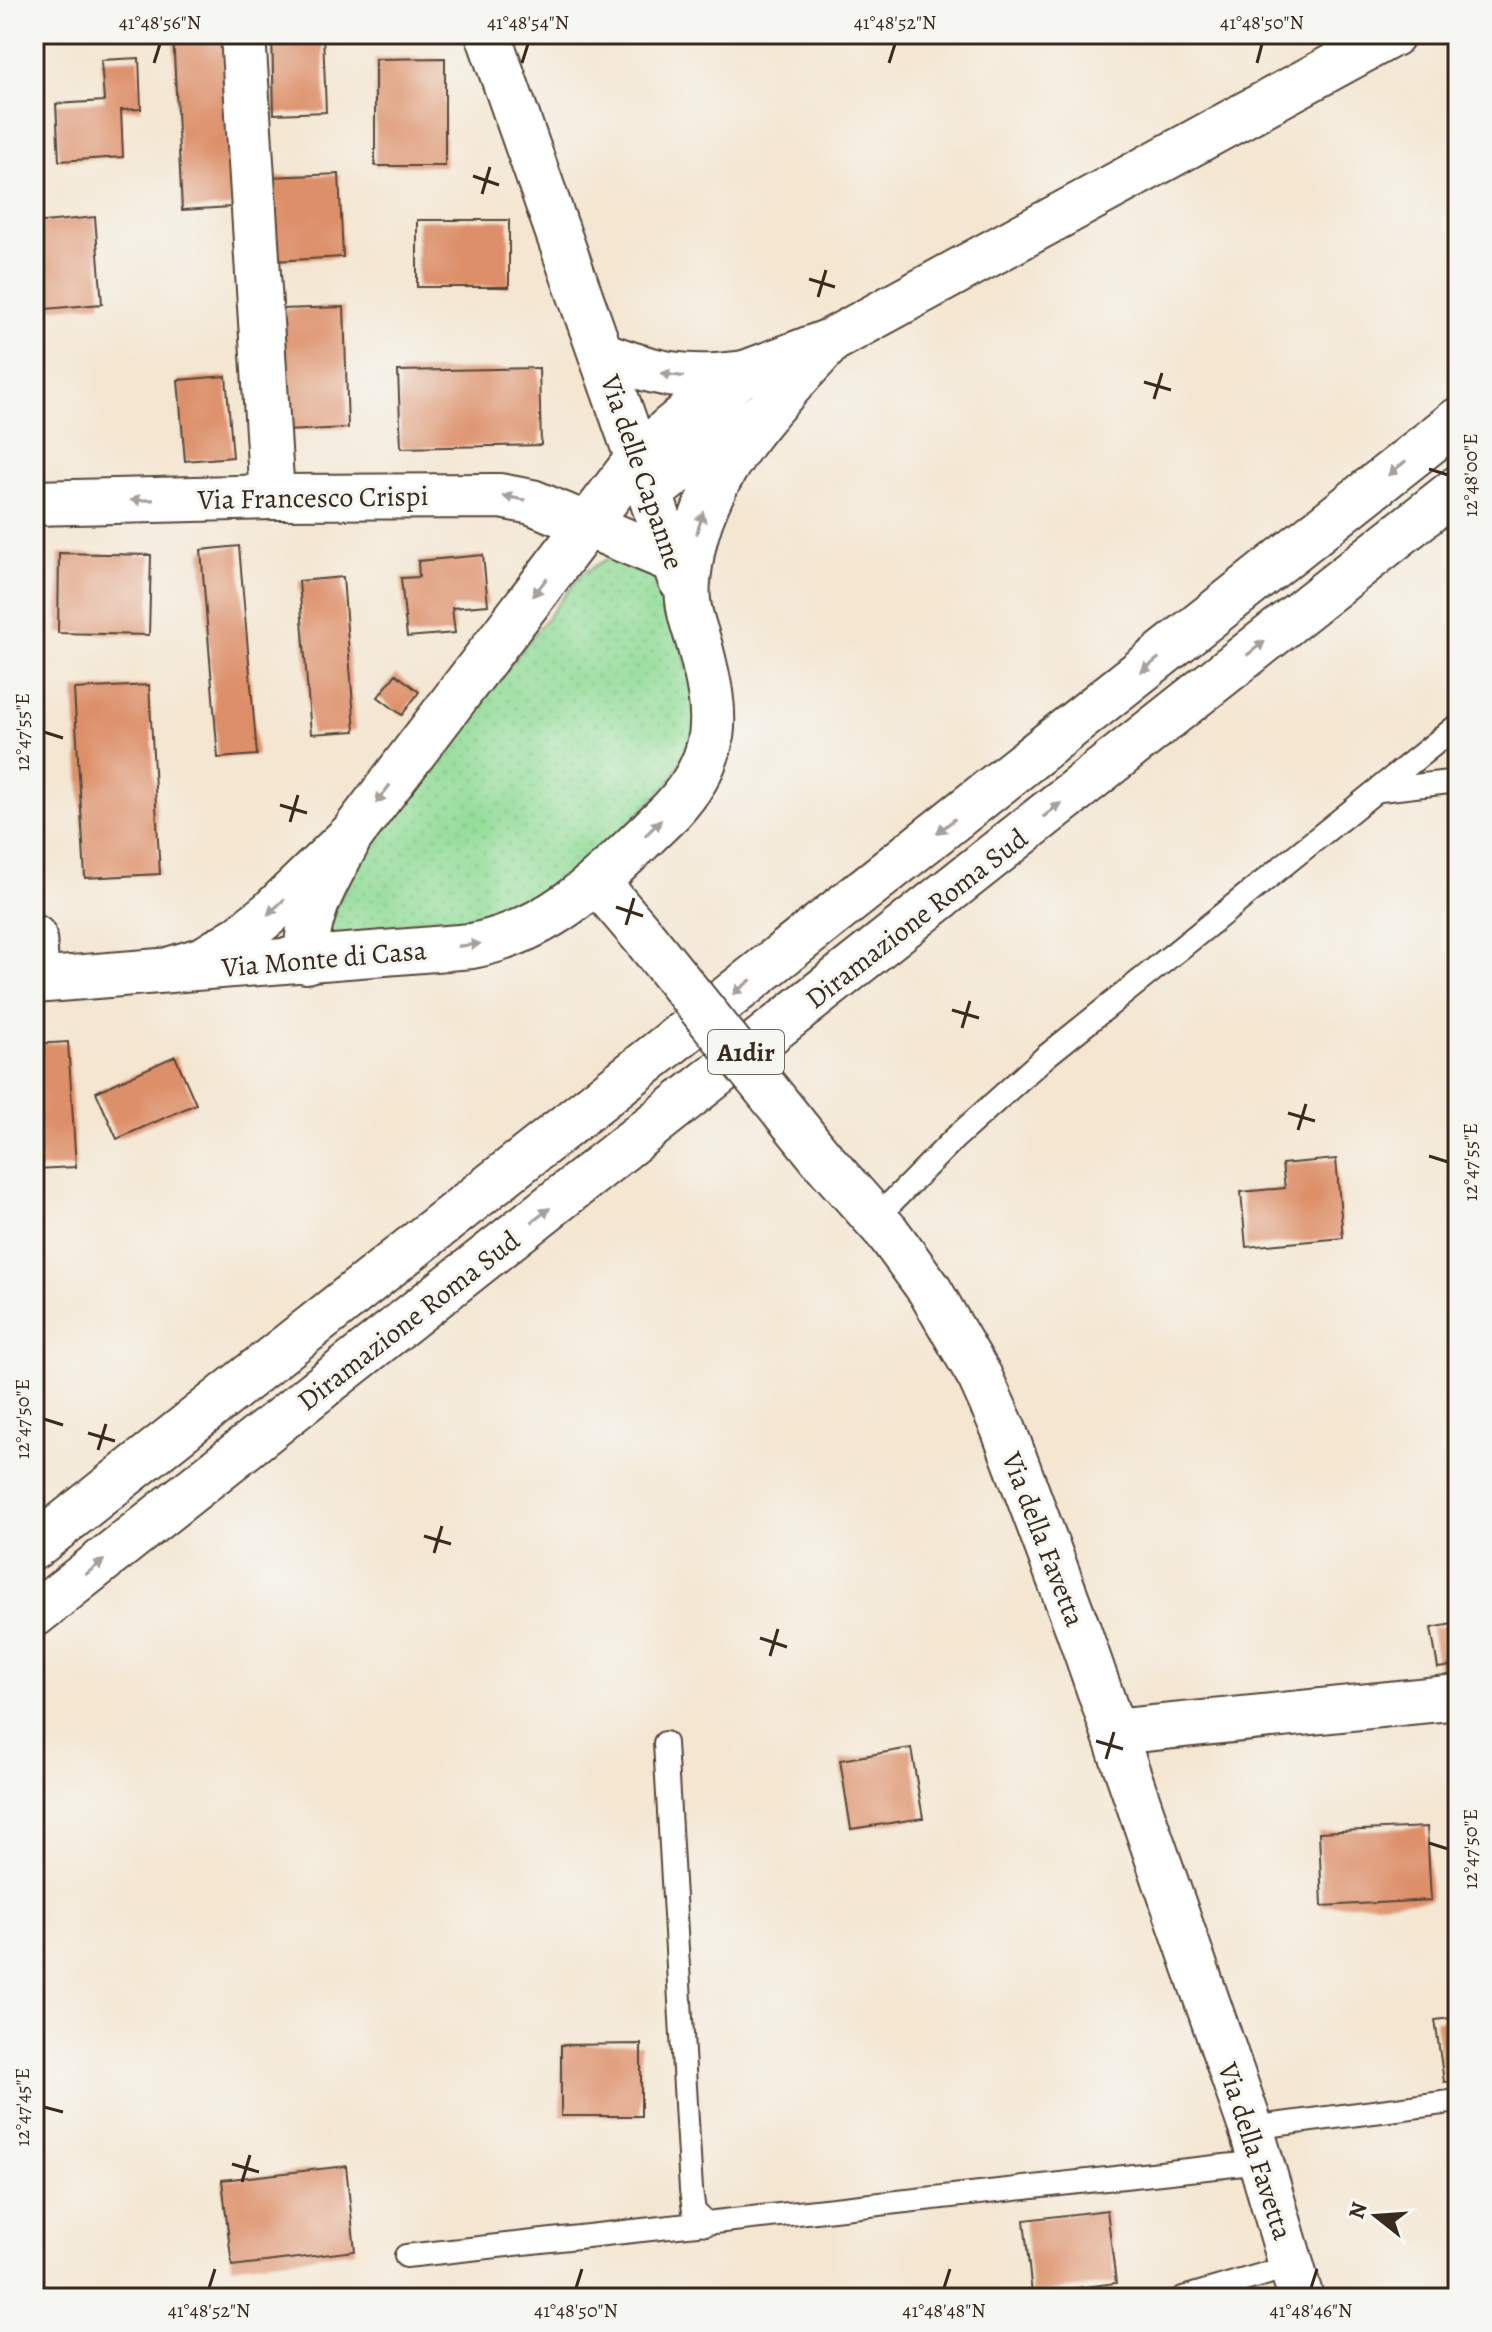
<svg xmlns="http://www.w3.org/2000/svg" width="1492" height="2332" viewBox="0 0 1492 2332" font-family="Alegreya,serif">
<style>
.grass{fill:url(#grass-dots);stroke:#66835a;stroke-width:2}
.building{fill:#dd8f69}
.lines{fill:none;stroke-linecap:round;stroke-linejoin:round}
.service-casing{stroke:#574639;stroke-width:26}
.minor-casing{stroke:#574639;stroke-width:48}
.tertiary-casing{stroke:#574639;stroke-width:48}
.motorway-casing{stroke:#574639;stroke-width:48}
.service{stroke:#fff;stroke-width:22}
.minor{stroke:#fff;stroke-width:44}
.tertiary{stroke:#fff;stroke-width:44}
.motorway{stroke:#fff;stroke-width:44}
.minor-bridge-casing{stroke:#574639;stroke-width:48;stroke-linecap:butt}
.minor-bridge{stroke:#fff;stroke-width:44}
.oneway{fill:#a79f9a}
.ticks{fill:none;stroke:#3b2a1e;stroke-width:3}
.labels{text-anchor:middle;stroke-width:6;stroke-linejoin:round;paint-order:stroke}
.shield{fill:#f6f6f2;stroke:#73675e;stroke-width:2}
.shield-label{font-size:26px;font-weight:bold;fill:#3b2a1e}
.street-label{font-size:28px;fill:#3b2a1e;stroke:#f6f6f2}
.neatline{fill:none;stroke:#3b2a1e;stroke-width:3}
.ticks-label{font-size:20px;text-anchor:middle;fill:#3b2a1e}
</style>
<defs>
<pattern id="grass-dots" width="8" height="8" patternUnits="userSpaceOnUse" patternTransform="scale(2)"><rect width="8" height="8" fill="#91dc97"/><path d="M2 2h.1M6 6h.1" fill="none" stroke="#7ebd82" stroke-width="1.8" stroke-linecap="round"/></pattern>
</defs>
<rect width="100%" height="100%" fill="#f6f6f2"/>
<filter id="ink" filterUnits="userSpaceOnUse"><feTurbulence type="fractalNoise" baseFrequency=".0125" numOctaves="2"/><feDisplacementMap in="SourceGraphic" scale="16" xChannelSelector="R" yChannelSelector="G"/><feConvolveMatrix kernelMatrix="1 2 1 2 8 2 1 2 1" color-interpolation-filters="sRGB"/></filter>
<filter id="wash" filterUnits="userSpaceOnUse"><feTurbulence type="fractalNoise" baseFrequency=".006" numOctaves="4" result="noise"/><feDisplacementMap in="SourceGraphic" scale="32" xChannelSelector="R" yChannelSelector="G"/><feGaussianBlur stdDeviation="1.8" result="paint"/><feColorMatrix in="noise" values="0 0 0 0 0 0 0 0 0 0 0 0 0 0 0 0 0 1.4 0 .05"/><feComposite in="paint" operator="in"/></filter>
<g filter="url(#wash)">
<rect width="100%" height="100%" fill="#f4e6d1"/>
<path class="grass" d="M617,557l45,9 38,152 -29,64 -98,97 -76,43 -179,21 45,-92 218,-276 24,-15z"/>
<g id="blocks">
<path class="building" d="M173,34h49l9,173 -49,3z
M272,34h51l3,78 -52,2z
M139,58l2,51 -20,1 2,47 -64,4 -3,-57 48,-3 -3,-41z
M445,58v108h-70v-107z
M339,174l4,83 -69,4 -4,-84z
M95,217l7,87 -68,6v-87z
M417,220h92v67h-92z
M344,307l4,121 -63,3 -5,-122z
M539,368l2,77 -140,3 -3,-77z
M226,376l7,81 -48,4 -7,-81z
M239,546l18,209 -39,3 -17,-208z
M59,553l92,2 -2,80 -91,-2z
M483,555l5,50 -36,3 3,25 -48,4 -6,-59 18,-1 -1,-16z
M343,577l12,154 -44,3 -12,-153z
M396,674l23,18 -17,23 -24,-18z
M149,685l11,189 -75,4 -11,-189z
M68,1042l8,125 -42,2v-125z
M175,1056l21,48 -79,35 -21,-47z
M1336,1159l7,79 -97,9 -5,-55 44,-4 -3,-24z
M1458,1623v42l-20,3 -7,-40z
M911,1748l12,70 -72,11 -11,-69z
M1427,1827l4,73 -109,6 -3,-74z
M1458,2017v64l-14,1 -9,-62z
M641,2044v72h-80v-71z
M346,2166l9,85 -123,15 -10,-86z
M1107,2210l9,73 -84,11 -8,-74z"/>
</g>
</g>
<g filter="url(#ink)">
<use href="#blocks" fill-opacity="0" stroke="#574639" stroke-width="2"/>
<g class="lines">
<g class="service-casing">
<path id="service" d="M1380,790l78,-9
M875,1219l80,-81 90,-81 413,-332
M665,1743l26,447 3,21 12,13
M1251,2128l207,-27
M406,2256l855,-94
M1183,2298l109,-32"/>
</g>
<g class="minor-casing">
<path id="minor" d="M243,34l29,463
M488,34l192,545
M602,354c55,21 85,27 143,19
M650,493l58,-45 57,-35
M34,503l238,-6 228,-1 32,6 142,59
M597,882l46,54
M34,937l3,44
M306,961c0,-48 19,-77 41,-118
M823,1160l65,73 41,56 51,88 23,51 75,201 173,499 50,170
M1114,1732l344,-35"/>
</g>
<g class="tertiary-casing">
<path id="tertiary" d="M168,970l36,-11 36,-22 30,-24 82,-79 286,-376 30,-28 30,-25 47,-32 85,-32 563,-307
M34,981l438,-35c87,-17 138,-77 199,-135 51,-55 47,-96 29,-164 -4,-15 -11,-31 -12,-47 -2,-15 2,-34 4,-48 16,-85 79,-145 135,-207"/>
</g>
<g class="motorway-casing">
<path id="motorway" d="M34,1547l1424,-1127
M34,1615l1424,-1127"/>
</g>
<use href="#service" class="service"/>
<use href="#minor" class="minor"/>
<use href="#tertiary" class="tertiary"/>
<use href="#motorway" class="motorway"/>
<g class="minor-bridge-casing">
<path id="minor-bridge" d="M643,936l180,224"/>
</g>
<use href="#minor-bridge" class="minor-bridge"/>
</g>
<defs><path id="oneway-solid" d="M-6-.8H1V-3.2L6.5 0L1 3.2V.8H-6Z" transform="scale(2)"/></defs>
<g class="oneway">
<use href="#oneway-solid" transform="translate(672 375) rotate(-172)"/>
<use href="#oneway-solid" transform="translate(1397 468) rotate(141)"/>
<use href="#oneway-solid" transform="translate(514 498) rotate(-169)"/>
<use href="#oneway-solid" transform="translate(142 500) rotate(179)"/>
<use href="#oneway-solid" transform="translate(700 523) rotate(-73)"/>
<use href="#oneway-solid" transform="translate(540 587) rotate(127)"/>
<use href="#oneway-solid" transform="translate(1256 648) rotate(-38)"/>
<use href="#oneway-solid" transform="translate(1150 665) rotate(141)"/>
<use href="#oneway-solid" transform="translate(383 794) rotate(127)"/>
<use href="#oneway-solid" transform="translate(1052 810) rotate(-38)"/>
<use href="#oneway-solid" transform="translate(946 826) rotate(142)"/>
<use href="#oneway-solid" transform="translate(653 828) rotate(-44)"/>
<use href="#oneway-solid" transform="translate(276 907) rotate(137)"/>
<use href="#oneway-solid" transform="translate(469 945) rotate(-7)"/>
<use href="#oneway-solid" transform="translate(742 987) rotate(142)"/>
<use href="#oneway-solid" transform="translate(541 1215) rotate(-38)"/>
<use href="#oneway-solid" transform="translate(95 1567) rotate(-38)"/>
</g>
</g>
<path class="ticks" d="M154,63l6,-19M522,63l6,-19M889,63l6,-19M1257,63l5,-19M473,176l26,9M482,194l8,-27M809,279l26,8M818,297l8,-27M1144,382l27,8M1154,399l8,-26M1429,469l19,6M44,732l19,6M280,805l27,8M290,822l8,-27M616,907l27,9M626,925l8,-27M952,1010l27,8M962,1028l8,-27M1288,1113l27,8M1298,1130l8,-26M1429,1156l19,6M44,1419l19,6M88,1433l27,8M98,1450l8,-26M424,1536l27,8M434,1553l8,-27M760,1638l27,9M770,1656l8,-27M1096,1741l27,8M1106,1759l8,-27M1429,1843l19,6M44,2107l19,5M232,2164l27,8M242,2182l8,-27M209,2288l6,-19M576,2288l6,-19M944,2288l6,-19M1311,2288l6,-19"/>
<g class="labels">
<rect class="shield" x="708" y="1030" width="76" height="44" rx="6"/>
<g class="shield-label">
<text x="746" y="1061">A1dir</text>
</g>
<g class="street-label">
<text transform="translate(643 472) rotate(71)" y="10">Via delle Capanne</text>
<text transform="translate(313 497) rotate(-1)" y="10">Via Francesco Crispi</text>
<text transform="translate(916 918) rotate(-38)" y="10">Diramazione Roma Sud</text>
<text transform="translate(324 958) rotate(-5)" y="10">Via Monte di Casa</text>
<text transform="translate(408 1320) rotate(-38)" y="10">Diramazione Roma Sud</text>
<text transform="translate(1044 1539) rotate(69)" y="10">Via della Favetta</text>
<text transform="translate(1256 2151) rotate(72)" y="10">Via della Favetta</text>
</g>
</g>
<rect width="1492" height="2332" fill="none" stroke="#f6f6f2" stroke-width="88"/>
<g transform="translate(1376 2216) rotate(287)" stroke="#f6f6f2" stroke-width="6" paint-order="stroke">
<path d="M0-6L14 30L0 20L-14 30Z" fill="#3b2a1e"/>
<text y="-12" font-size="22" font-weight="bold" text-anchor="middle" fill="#3b2a1e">N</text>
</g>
<rect x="44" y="44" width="1404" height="2244" class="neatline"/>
<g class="ticks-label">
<text x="160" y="29">41°48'56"N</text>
<text x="528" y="29">41°48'54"N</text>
<text x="895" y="29">41°48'52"N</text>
<text x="1262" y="29">41°48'50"N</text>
<text transform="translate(1470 475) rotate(-90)" y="7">12°48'00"E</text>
<text transform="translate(22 732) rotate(-90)" y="7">12°47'55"E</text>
<text transform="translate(1470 1162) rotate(-90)" y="7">12°47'55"E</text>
<text transform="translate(22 1419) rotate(-90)" y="7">12°47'50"E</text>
<text transform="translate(1470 1849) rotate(-90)" y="7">12°47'50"E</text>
<text transform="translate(22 2107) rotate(-90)" y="7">12°47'45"E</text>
<text x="209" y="2317">41°48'52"N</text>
<text x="576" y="2317">41°48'50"N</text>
<text x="944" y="2317">41°48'48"N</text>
<text x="1311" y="2317">41°48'46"N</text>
</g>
</svg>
